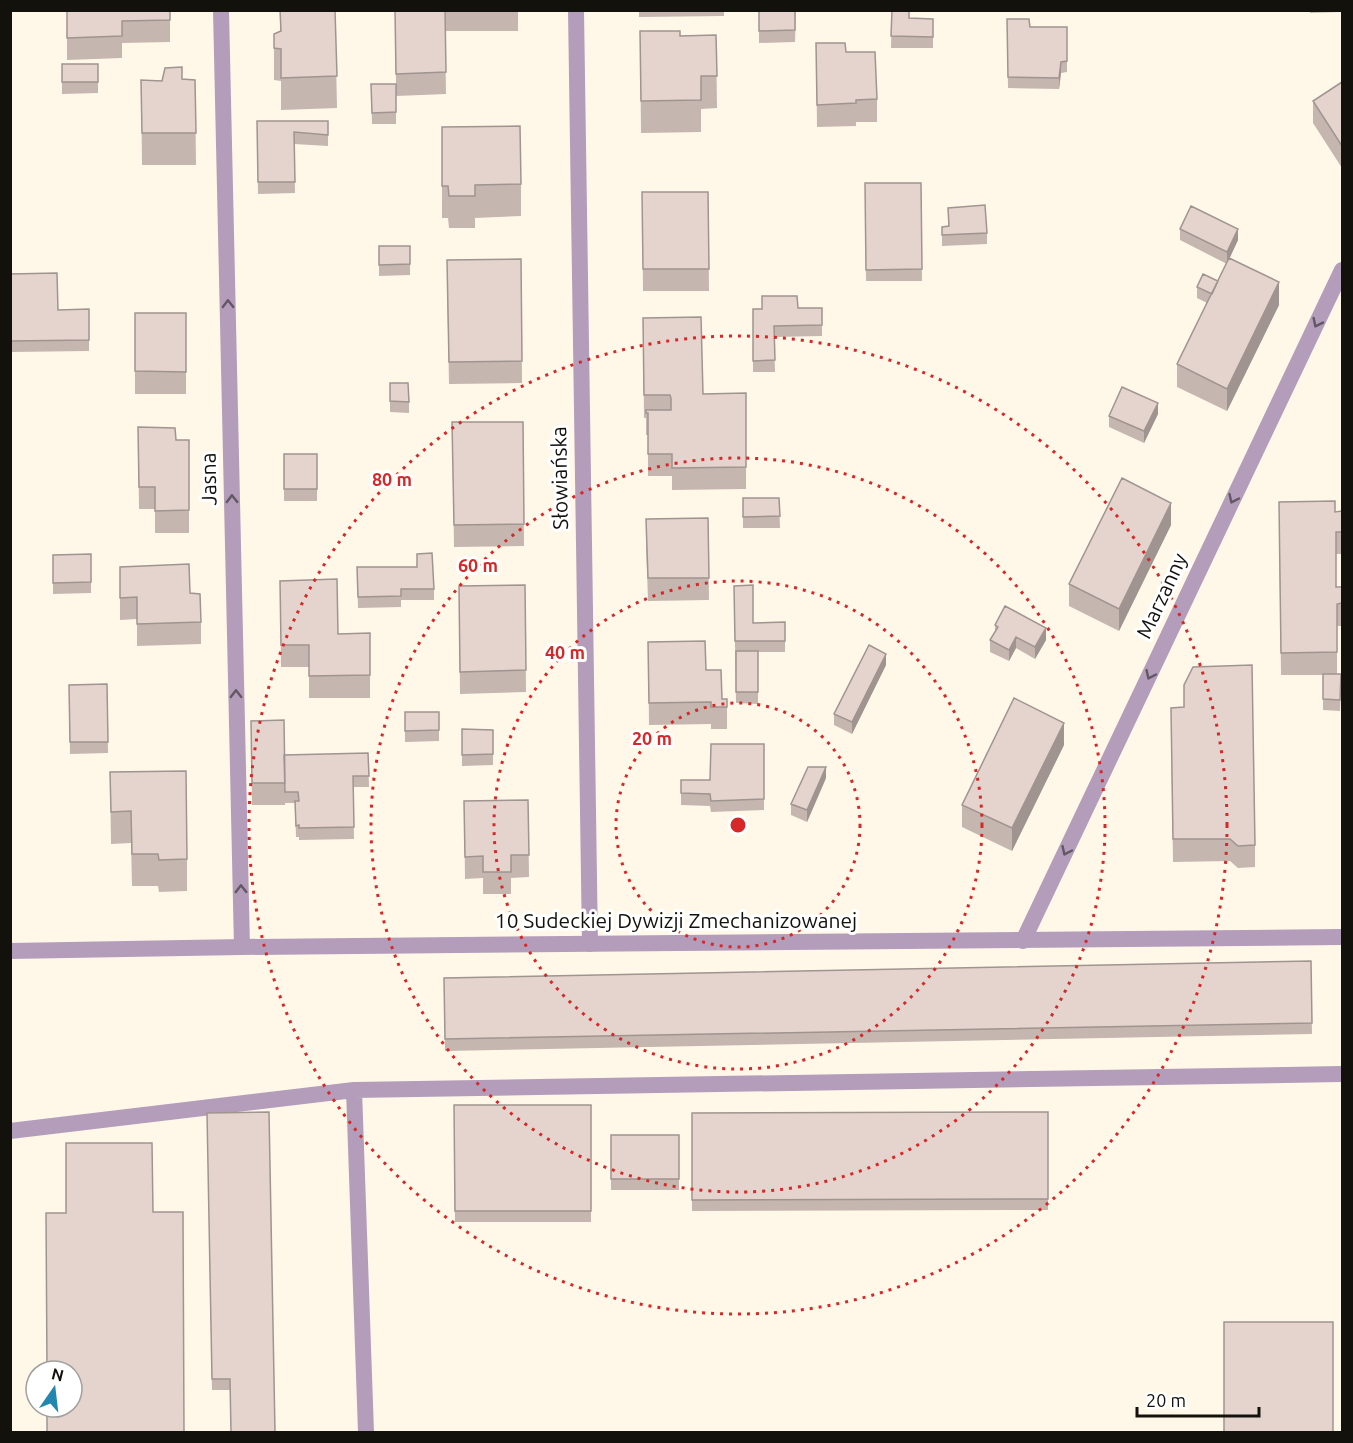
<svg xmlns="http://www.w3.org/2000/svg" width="1353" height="1443" viewBox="0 0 1353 1443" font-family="Ubuntu,sans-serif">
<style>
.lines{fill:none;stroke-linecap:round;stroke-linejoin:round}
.service{stroke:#b39dbb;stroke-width:16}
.minor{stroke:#b39dbb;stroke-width:16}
.tertiary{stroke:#b39dbb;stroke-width:16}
.wall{fill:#c5b6b0}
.shaded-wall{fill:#a09490}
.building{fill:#e5d4cd;stroke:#a09490;stroke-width:1.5}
.oneway{stroke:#635764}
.ring{fill:none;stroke:#d62828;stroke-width:3;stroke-dasharray:3 6}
.labels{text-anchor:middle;stroke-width:6;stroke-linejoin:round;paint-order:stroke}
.street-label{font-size:21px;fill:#13110c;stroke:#fff}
.centre{fill:#d62828;stroke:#fff;stroke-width:3}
.ring-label{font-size:18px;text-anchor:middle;font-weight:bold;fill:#d62828;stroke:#fff;stroke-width:6;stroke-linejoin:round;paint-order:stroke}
</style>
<rect width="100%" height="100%" fill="#fff8e9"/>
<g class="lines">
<path class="service" d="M10,1131l344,-41
M366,1432l-12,-342 988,-16"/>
<path class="minor" d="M221,10l21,937
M576,10l14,934
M1023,941l319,-671"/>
<path class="tertiary" d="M10,951l232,-4 1100,-10"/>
</g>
<path class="wall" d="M67,10h103v32l-48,1v15l-55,2z
M280,10h55l2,98 -56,2v-29l-7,-1v-46l6,-3z
M395,10h123v21h-73l1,63 -50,2v28h-24l-1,-40h25z
M639,10h85v6l-85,1z
M759,10h37l-1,32 -36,1z
M892,10l17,8 24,1v29h-42z
M1310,10h32v2l-32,1z
M1007,19l23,8h37v45l-6,1 -2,16 -51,-1z
M640,31l40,5 36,-1 1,73 -16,1v23l-60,1z
M816,43l30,9 31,47v23h-21v4l-39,1z
M62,64h36v29l-36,1z
M182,79l13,1 1,85h-54l-1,-85 21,1z
M1342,82v86l-29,-45v-22z
M257,121h71v25l-34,-2 1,49 -37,1z
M442,127l79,57v32l-46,2v10h-26l-1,-10h-6z
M865,183h56l1,98h-56z
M642,192h66l1,99h-66z
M948,208l39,25v11l-45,2v-19h6z
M1180,229l58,11 -9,18 50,47 -52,106 -50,-24v-23l30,-61 -10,-5v-11l21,-6 9,-17 -47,-24z
M379,246h31v29l-31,1z
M521,259l1,124 -73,1 -2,-102z
M10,274l48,36 31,-1v42l-79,1z
M822,308v28l-48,1 1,35h-22v-63z
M135,313h51v81h-51z
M643,318l60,76 43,-1v96l-74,1v-14h-24v-41h-2v-17h-2z
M390,383l19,19v11l-19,-1z
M1158,414l-14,29 -35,-16v-11z
M452,422h71l1,124 -70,1z
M138,427l38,13h13v93h-34v-24h-16z
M284,454h33v47h-33z
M743,498h36l1,30h-37z
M1342,511v43h-6v33h6v39h-5v48l4,11 -1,26 -17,-1v-35h-42l-2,-151 56,-12z
M708,518l1,82 -61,1 -2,-60z
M1171,525l-52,106 -50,-25v-22z
M91,554v39l-38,1v-39z
M120,567l70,26 11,29v22l-64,2v-27l-17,1z
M357,567l77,22v11h-33v7l-43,1z
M280,581l58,53 32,-1v65h-61v-31h-28z
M525,585l1,107 -66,2 -1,-108z
M734,586l19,37 32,-1v30h-27v52l-22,-1z
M995,625l51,15 -11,19 -19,-11 -7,13 -19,-9v-12l5,-8z
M648,642l58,28 16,29h5v30h-16v-5l-62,1z
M886,665l-34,69 -18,-9v-11z
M107,684l1,69 -38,1 -1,-69z
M405,712h34v29l-34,1z
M251,721l33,34 84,-2 1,34h-16l1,52 -55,1v-3h-3l-1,-34h-10v2h-33z
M462,729l31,1v35l-31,1z
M1171,730l84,115v22l-17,1 -8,-7 -57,1z
M764,744v66l-53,2 -1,-6 -29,-1v-25h29z
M1064,745l-52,106 -50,-24v-22z
M110,772l77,87v32l-28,1 -1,-6h-26l-1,-43 -20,1z
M826,778l-19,44 -16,-7v-11z
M528,800l1,77 -18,1v16h-28v-16l-18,1 -1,-78z
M1311,961l1,73 -867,17 -1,-73z
M454,1105h137v117h-136z
M269,1112l-39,278h-18l-5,-277z
M1048,1112v98l-356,1v-98z
M611,1135h68v55h-68z"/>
<path class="shaded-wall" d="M1061,62v11l-2,16v-11z
M1238,229v11l-11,24v-12z
M1279,282v23l-52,106v-22z
M1158,403v11l-14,29v-12z
M1171,503v22l-52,106v-22z
M1046,628v12l-11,19v-12z
M1016,637v11l-7,13v-11z
M886,654v11l-34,69v-12z
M1064,723v22l-52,106v-23z
M826,767v11l-19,44v-12z"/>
<path class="building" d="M67,10h103v10l-48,1v15l-55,2z
M280,10h55l2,66 -56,2v-29l-7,-1v-14l7,-3z
M395,10h50l1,62 -50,2z
M759,10h36v20l-36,1z
M892,10h17v8l24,1v18l-42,-1z
M1007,19h22l1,8h37v34l-6,1 -2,16 -51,-1z
M640,31h40v5l36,-1 1,41h-16v24l-60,1z
M816,43h29l1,9h29l2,47 -21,1v3l-39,2z
M62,64h36v18h-36z
M182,67v12l13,1 1,53h-54l-1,-53 21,1 3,-13z
M1342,82v64l-29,-45z
M371,84h25v28l-24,1z
M257,121h71v14l-34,-3 1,50h-37z
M520,126l1,58 -46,1v11h-26l-1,-10h-6v-59z
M865,183h56l1,86 -56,1z
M642,192h66l1,77h-66z
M985,205l2,28 -45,2v-8l7,-1 -1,-18z
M1191,206l47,23 -11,23 -47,-23z
M379,246h31v18l-31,1z
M1229,258l50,24 -52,107 -50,-25z
M521,259l1,102 -73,1 -2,-102z
M57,273l1,37 31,-1v31l-79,1v-67z
M1203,274l15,7 -6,13 -15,-7z
M762,296h35l1,12h24v17l-48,1 1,34 -22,1v-52h9z
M135,313h51v59l-51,-1z
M701,317l2,77 43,-1v74l-74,1v-14h-24v-41h-2v-3h25v-12l-1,-3h-26l-1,-77z
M390,383h18l1,19 -19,-1z
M1122,387l36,16 -14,28 -35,-15z
M452,422h71l1,102 -70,1z
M138,427l37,1 1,12h13v70l-34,1v-24h-16z
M284,454h33v35h-33z
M1122,478l49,25 -52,106 -50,-25z
M743,498h36l1,18 -37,1z
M1335,501v11l7,-1v21h-6v55h6v16l-5,1v48l-56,1 -2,-151z
M708,518l1,60h-61l-2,-59z
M432,553l2,36h-33v7l-43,1 -1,-30h60v-13z
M91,554v28l-38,1v-28z
M189,564l1,29 10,1 1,28 -64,2v-27l-17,1v-31z
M337,579l1,55 32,-1v42l-61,1v-31h-28l-1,-64z
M525,585l1,85 -66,2 -1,-86z
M753,585v38l32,-1v19h-50l-1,-55z
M1005,606l41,22 -11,19 -19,-10 -7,13 -19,-10 8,-13 -3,-2z
M705,641l1,29h15l1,29h5v8h-16v-5l-62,1 -1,-61z
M869,645l17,9 -34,68 -18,-8z
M736,651h22v41h-22z
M1252,665l3,180 -17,1 -8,-7h-57l-2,-131 13,-1v-22l9,-18z
M1323,674h18l-1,26 -17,-1z
M107,684l1,58h-38l-1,-57z
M1014,698l50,25 -52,105 -50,-23z
M405,712h34v18l-34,1z
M284,720l1,63h-33l-1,-62z
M462,729l31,1v24l-31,1z
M711,744h53v55l-53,2 -1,-7 -29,-1v-13h29z
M368,753l1,23h-16l1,51 -55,1v-3l-3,1 -1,-25h4l-1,-9h-13l-1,-37z
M808,767h18l-19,43 -16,-6z
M186,771l1,88 -28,1 -1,-6h-26l-1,-43 -20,1 -1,-40z
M528,800l1,55h-18v17h-28v-16l-18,1 -1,-56z
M1311,961l1,62 -867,16 -1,-61z
M454,1105h137v106h-136z
M269,1112l6,320h-44l-1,-53h-18l-5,-266z
M1048,1112v87l-356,1v-87z
M611,1135h68v44h-68z
M66,1143h86l1,69h30l1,220h-137v-25h25v-36h-25l-1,-158h20z
M1224,1322h109v110h-109z"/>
<defs><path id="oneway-chevron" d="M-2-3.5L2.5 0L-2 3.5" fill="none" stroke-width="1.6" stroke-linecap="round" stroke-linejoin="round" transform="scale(1.5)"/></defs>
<g class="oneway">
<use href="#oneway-chevron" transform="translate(228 304) rotate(-91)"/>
<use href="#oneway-chevron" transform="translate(1317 323) rotate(116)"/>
<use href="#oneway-chevron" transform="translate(232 499) rotate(-91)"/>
<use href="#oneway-chevron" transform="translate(1233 499) rotate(115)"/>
<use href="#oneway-chevron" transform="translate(1150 675) rotate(115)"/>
<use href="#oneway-chevron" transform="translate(236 694) rotate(-91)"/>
<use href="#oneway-chevron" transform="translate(1066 851) rotate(115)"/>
<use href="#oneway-chevron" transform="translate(241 889) rotate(-91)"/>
</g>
<g class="ring">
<circle cx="738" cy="825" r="122"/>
<circle cx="738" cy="825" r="244"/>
<circle cx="738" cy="825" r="367"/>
<circle cx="738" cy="825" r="489"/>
</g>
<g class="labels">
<g class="street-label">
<text transform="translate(560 478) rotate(-91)" y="7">Słowiańska</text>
<text transform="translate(209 479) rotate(-91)" y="7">Jasna</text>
<text transform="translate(1162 596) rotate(-65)" y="7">Marzanny</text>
<text x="676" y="928">10 Sudeckiej Dywizji Zmechanizowanej</text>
</g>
</g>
<circle cx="738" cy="825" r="9" class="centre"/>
<g class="ring-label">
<text x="392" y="486">80 m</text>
<text x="478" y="572">60 m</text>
<text x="565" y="659">40 m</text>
<text x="652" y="745">20 m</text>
</g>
<rect width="1353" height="1443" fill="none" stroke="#13110c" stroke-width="24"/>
<g transform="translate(54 1389) rotate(14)"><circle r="28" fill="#ffffff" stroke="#a1a09e" stroke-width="1.5"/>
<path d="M0-4.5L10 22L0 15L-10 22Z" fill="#2187b0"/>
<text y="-9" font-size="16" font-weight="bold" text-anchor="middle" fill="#13110c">N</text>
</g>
<path d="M1137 1407v9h122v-9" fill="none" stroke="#13110c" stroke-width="3"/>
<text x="1146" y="1407" font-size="18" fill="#13110c" stroke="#ffffff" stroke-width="4.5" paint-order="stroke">20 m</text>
</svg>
